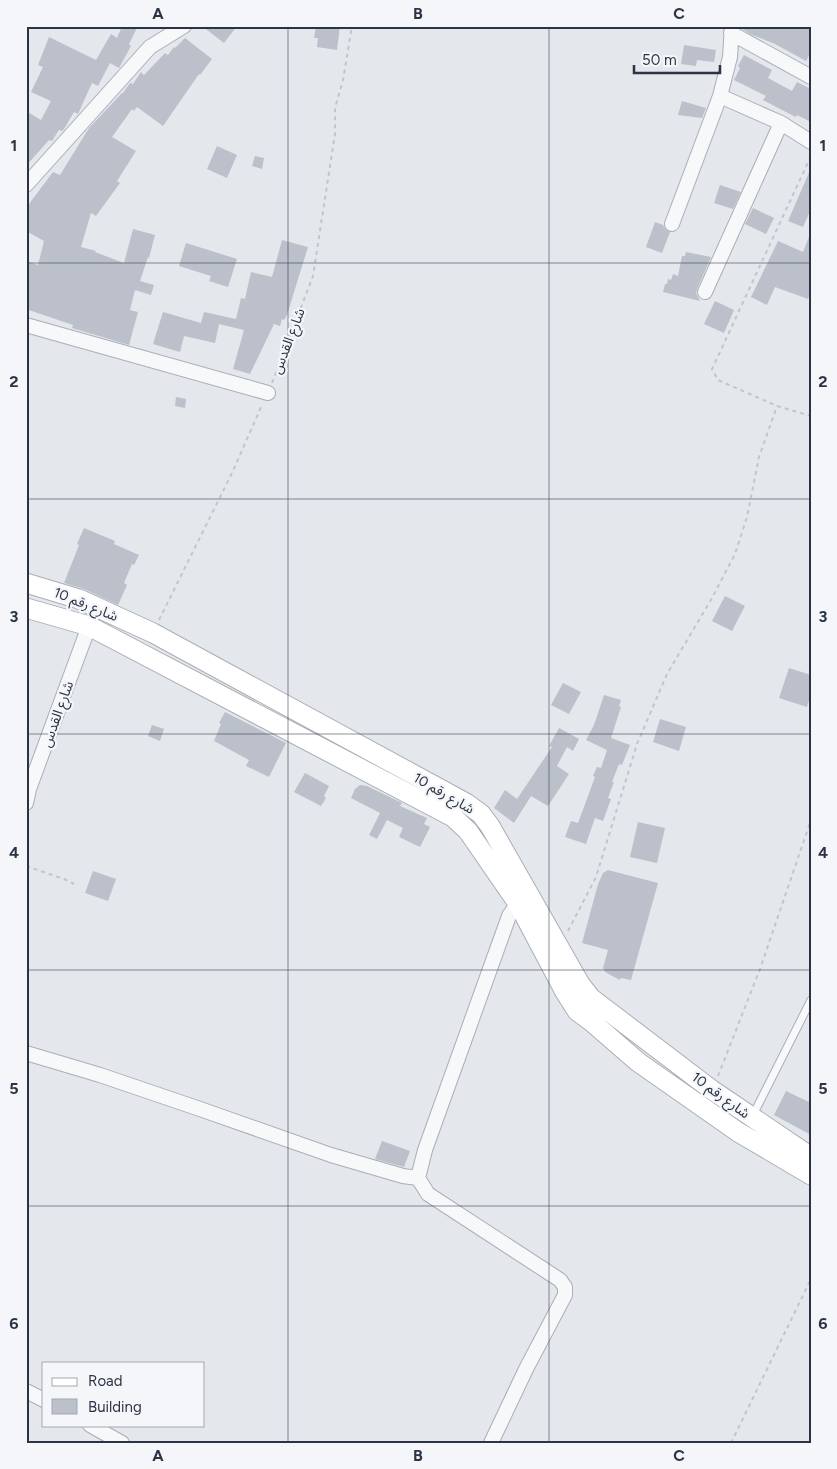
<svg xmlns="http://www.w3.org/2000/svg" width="837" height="1469" viewBox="0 0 837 1469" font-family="Figtree,'Noto Sans Arabic',sans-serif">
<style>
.building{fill:#bbc0ca}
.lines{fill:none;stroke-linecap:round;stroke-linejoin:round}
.lane-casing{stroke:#a9aeb7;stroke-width:9}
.street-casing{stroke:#a9aeb7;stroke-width:16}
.secondary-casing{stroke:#a9aeb7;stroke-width:21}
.path{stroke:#c2c5cb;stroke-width:2;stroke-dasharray:4 4;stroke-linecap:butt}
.lane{stroke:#f7f8fa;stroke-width:7}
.street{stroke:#f7f8fa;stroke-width:14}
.secondary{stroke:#fff;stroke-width:19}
.grid{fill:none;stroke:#2b3445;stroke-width:1;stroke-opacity:0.55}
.labels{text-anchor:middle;stroke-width:4.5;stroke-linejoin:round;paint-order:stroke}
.street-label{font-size:14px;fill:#2b3445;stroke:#f4f6f9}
.neatline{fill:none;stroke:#2b3445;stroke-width:2}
.grid-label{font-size:16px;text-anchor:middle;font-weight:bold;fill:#2b3445}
</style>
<rect width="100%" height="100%" fill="#e4e7ec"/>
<path class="building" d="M122,26h16l-9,18 2,2 -12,22 -9,-5 -12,23 -6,-3 -14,31 -4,-2 -10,17 -2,2 -3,-1 -7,11 -3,-1 -23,26v-55l15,9 10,-19 -20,-9 12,-25 -5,-2 11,-28 47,23 15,-26 6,4z
M202,26h35l-13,17z
M316,26h24l-3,24 -20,-3 1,-9h-4z
M741,26h64l6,4v22l-5,9 -31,-17 -25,-10 -9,-6z
M185,38l27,21 -12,16 -1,-1 -36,52 -26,-19 -3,4 -2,-2 -20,28 24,14 -19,30 3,2 -24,33 -5,-3 -10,34 15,4 -1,1 29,11 9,-34 22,6 -6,23 -1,-1 -8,24 14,4 -3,10 -16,-5 -5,20 8,2 -9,33 -57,-17 1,-3 -47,-16v-48l12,4 6,-24 -18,-10v-23l27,-36 7,3 29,-47 33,-35h1l7,-10 3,1 8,-12 3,3 21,-22 3,2 6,-8 1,1z
M684,45l32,5 -2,12 -17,-2 -1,6 -15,-2z
M744,55l28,15 -4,8 24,13 5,-9 14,7v33l-14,-7 -1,2 -14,-7 -19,-10 3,-4 -32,-16 6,-12 -2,-2z
M682,101l24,7 -4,10 -24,-3z
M217,146l20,9 -10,23 -20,-9z
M255,156l9,2 -2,11 -10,-3z
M811,168v41l-8,18 -15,-6z
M720,185l21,7 -8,17 -19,-6z
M753,208l21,10 -8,16 -21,-10z
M655,222l8,3 3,5 4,2 -8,21 -16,-6z
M811,232v58l-3,9 -33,-12 -8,18 -16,-8 27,-56 25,11z
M282,240l26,7 -21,68 -3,5 -2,-1 -2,7 -6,-2 -24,50 -17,-5 11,-39 -25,-6 -4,19 -31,-7 -4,16 -27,-8 10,-32 38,11 3,-11 32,7 5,-21 4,1 6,-27 21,5z
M186,243l51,16 -9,28 -19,-6 2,-5 -32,-10z
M686,252l25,5 -14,32 -1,4 4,8 -37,-9 2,-8h2l1,-5 3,1 2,-6 5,2 4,-20h3z
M715,301l19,9 -10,23 -20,-9z
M176,397l10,2 -1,9 -10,-2z
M84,528l31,13 -1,3 25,11 -5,10 -2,-1 -8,19 3,2 -9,20 -34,-16 -20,-6 15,-38 -2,-1z
M725,596l20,10 -13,25 -20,-10z
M789,668l22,7v19l-4,13 -28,-9z
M563,683l18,9 -12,22 -18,-9z
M604,695l17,5 -2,6 2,1 -10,31 19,7 -8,20 -3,-1 -7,18h2l-6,16 3,1 -8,22 -8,-3 -9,26 -21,-7 6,-16 7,2 17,-46 -2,-1 4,-9 4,1 6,-18 -21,-10 8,-15z
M225,712l61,31 -17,34 -23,-11 3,-6 -35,-19 7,-17 -2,-1z
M660,719l26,8 -7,24 -26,-9z
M152,725l12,4 -4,12 -12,-5z
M559,728l20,11 -6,12 -6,-4 -10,19 12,8 -21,32 -17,-10 -17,27 -20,-15 11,-18 12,9 35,-52 -3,-1z
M305,773l24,13 -5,10 2,2 -5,8 -27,-14z
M360,785l7,1 35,17 -2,3 27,12 -3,6 6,3 -10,20 -21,-10 4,-9 -16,-8 -10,19 -8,-4 11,-22 -29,-15 4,-9z
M638,822l27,6 -8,35 -27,-6z
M608,870l50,13 -27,97 -10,-2 -1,2 -15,-8 -2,-4 5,-18 -26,-7 16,-59 5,-11z
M93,871l23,8 -8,22 -23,-8z
M786,1091l25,12v32l-37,-20z
M382,1141l28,10 -6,16 -29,-8z"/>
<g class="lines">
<g class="lane-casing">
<path id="lane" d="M752,1117l59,-117"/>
</g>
<g class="street-casing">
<path id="street" d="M731,33l80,44
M720,96l61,27 30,19
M26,185l124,-138 34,-21
M672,224l48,-128 10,-39 2,-31
M705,292l76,-169
M26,325l242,68
M26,803l3,-14 60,-163
M26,1053l74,22 97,33 134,47 72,21 15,2
M26,1391l18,9
M90,1425l32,18
M491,1443l35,-74 39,-74v-8l-5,-7 -132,-86 -10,-16 7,-28 84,-234 4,-6 6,-5"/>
</g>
<g class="secondary-casing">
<path id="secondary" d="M26,583l53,16 74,34 313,170 15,11 9,12 90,158 11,14 121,92 99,67
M26,608l63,18 364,191 15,14 51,74 46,87 12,19 15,11 46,40 100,70 73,43"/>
</g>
<path class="path" d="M811,156l-99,213 6,11 59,26 34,10
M272,383l41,-107 22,-142v-26l8,-28 9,-54
M159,620l73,-147 30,-68
M26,866l38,13 10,5
M568,931l28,-54 41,-133 30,-70 45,-76 23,-44 12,-37 12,-60 18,-51
M718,1076l42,-107 51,-149
M731,1443l80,-164"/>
<use href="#lane" class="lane"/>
<use href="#street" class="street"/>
<use href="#secondary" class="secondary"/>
</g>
<path class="grid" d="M288,26v1417M549,26v1417M26,263h785M26,499h785M26,734h785M26,970h785M26,1206h785"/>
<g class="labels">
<g class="street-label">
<text transform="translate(288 341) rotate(-69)" y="5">شارع القدس</text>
<text transform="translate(86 604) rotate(22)" y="5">شارع رقم 10</text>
<text transform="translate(57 714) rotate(-70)" y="5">شارع القدس</text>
<text transform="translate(444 793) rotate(30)" y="5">شارع رقم 10</text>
<text transform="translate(721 1095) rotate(36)" y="5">شارع رقم 10</text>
</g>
</g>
<rect width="837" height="1469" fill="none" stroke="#f4f6f9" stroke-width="55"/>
<rect x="42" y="1362" width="162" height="65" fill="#f4f6f9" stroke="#a4a8b1"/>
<rect x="52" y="1378" width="25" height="8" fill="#ffffff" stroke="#a4a8b1"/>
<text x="88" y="1386" font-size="15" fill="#2b3445">Road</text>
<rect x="52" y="1399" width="25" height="15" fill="#bbc0ca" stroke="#a4a8b1"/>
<text x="88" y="1412" font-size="15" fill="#2b3445">Building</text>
<path d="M634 65v8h86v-8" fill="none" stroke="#2b3445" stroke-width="2.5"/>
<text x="642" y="65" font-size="15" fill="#2b3445" stroke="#f4f6f9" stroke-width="4" paint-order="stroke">50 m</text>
<rect x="28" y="28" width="782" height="1414" class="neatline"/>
<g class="grid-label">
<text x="158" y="19">A</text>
<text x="418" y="19">B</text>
<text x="679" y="19">C</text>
<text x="14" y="151">1</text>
<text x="823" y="151">1</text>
<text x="14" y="387">2</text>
<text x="823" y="387">2</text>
<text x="14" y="622">3</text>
<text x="823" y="622">3</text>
<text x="14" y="858">4</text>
<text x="823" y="858">4</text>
<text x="14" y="1094">5</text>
<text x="823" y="1094">5</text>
<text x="14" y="1329">6</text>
<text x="823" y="1329">6</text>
<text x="158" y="1461">A</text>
<text x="418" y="1461">B</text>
<text x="679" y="1461">C</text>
</g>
</svg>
